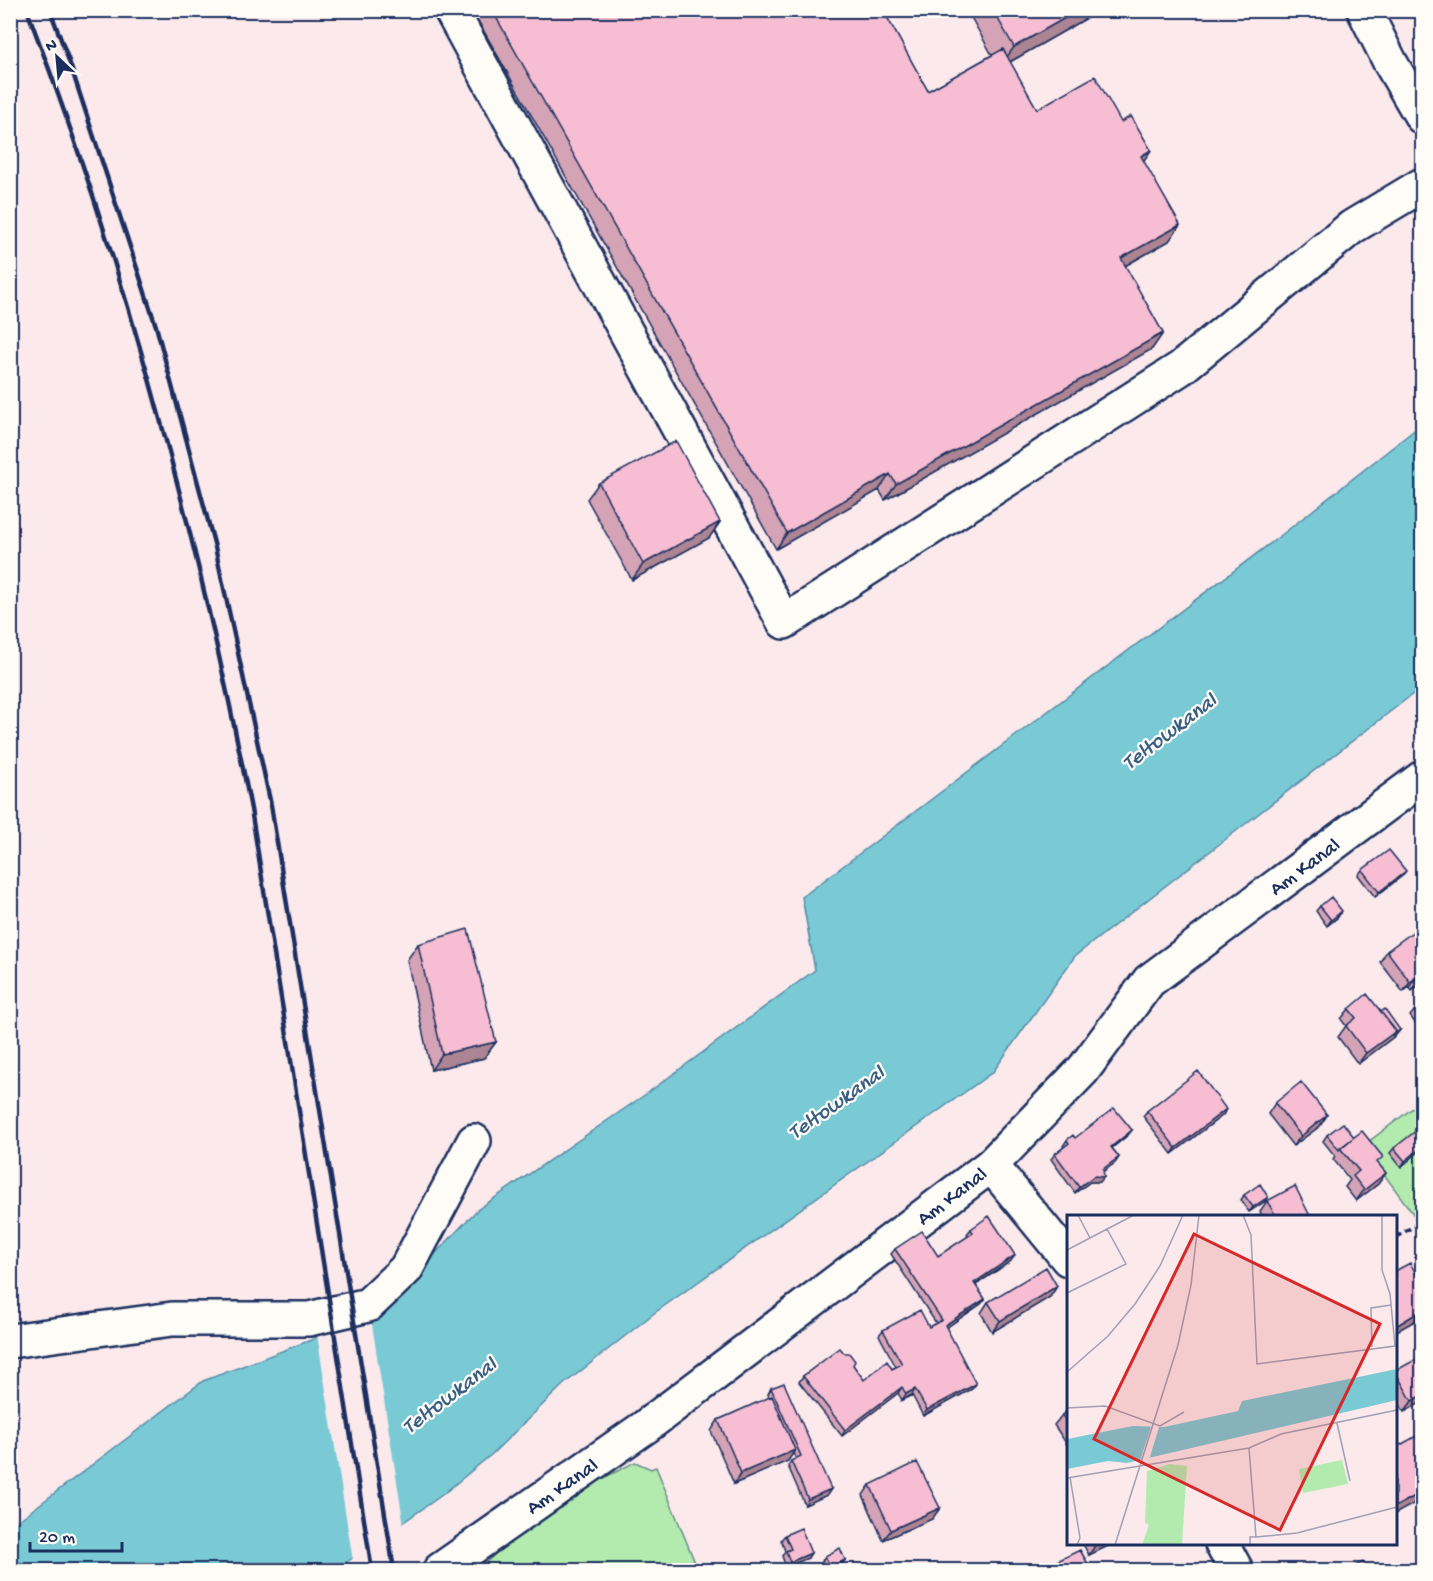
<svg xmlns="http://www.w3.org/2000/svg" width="1433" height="1581" viewBox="0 0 1433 1581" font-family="'Gochi Hand',sans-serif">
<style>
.green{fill:#b3ebae;stroke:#678d86;stroke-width:1.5}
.water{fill:#7acad6;stroke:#548ca6;stroke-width:1.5}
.pier{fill:#fbe9ec}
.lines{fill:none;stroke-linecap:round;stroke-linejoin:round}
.minor-casing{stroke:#1b2f5e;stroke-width:38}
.path{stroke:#1b2f5e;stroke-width:4;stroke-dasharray:6 4.5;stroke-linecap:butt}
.minor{stroke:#fdfcf7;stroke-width:33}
.rail{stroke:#1b2f5e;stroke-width:4.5}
.wall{fill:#d4a3b5;stroke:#1b2f5e;stroke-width:1.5}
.shaded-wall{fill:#ac8494;stroke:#1b2f5e;stroke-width:1.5}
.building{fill:#f6bdd3;stroke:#1b2f5e;stroke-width:1.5}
.labels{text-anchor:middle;stroke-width:4.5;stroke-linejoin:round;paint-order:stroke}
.street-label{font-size:21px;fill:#1b2f5e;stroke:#fdfcf7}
.water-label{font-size:22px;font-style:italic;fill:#385e82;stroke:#fdfcf7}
.inset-road{fill:none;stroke:#a19fb3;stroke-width:1.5}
.view{fill:#d62828;fill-opacity:0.15;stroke:#d62828;stroke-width:3}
.inset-edge{fill:none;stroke:#1b2f5e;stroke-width:3}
</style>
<rect width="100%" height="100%" fill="#fbe9ec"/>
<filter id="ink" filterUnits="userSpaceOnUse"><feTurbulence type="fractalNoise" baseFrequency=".0167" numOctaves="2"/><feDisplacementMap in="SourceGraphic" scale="12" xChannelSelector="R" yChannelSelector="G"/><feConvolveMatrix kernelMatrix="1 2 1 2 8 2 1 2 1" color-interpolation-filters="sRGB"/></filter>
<g filter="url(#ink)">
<path class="green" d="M1422,1101v125l-59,-80z
M635,1462l16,7 5,-2 42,103h-220l67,-62z"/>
<path class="water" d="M1422,424v263l-347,269 -82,116 -340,242 -90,71 -71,69 -50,41 -95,67 -10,8h-326v-44l192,-145 108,-41 84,-44 82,-86 169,-116 169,-124 -13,-73 482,-364z"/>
<path class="pier" d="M369,1306l35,220 -51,35 -36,-227z"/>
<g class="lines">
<g class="minor-casing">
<g id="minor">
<path d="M451,10l333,612 397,-254 171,-141 70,-42"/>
<path d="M1364,10l26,52 32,55"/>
<path d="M991,1165l77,94"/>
<path d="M10,1341l162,-22h137l59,-14 38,-36 68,-128"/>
<path d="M1222,1544l14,26"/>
<path id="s1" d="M440,1570l205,-143 346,-262 92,-95 66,-89 273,-203"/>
</g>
</g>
<path class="path" d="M1396,1237l26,-16"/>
<use href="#minor" class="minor"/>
<path class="rail" d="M27,10c99,259 171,527 224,799l121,761
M50,10l19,51 87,265 59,221 56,258 123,765"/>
</g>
<path class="wall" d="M472,10h411l45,81 64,-36 -25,-45h134l-91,52 27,47 84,13 30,28 -8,11 37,64 -11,16 -44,25 38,67 -11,16 -267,151 -6,-10 -103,59z
M1416,10h6v12z
M599,483l121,39 -11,16 -77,42 -45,-81z
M1362,870l40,6 -27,21 -17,-22z
M1320,906l18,11 -11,9 -11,-15z
M1422,934v49l-10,8 -3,-4 -6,5 -23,-30 7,-11 32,-14z
M418,944l78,98 -12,16 -53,12 -24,-110z
M1422,1004v21l-3,3 -9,-12 4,-5z
M1349,1009l51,21 -4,5 -38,29 -20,-27 8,-11 -5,-7z
M1275,1103l52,12 -7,11 -27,20 -25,-32z
M1226,1109l-3,6 -51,39 -29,-38 4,-5z
M1132,1130l-4,5 -16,13 7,9 -4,6 -12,8 -3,11h-10l-15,11 -24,-34 4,-5 9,-7 -1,-1 4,-6 8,-2z
M1327,1135l27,2 32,36 -8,11 -22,17 -11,-14 5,-7 -17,-21 2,-3 -12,-15z
M1394,1148l28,1 -21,18 -11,-14z
M1244,1195l24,2 -4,5 -15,10 -8,-12z
M1267,1201l43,15h-48l-2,-5z
M971,1229l40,32 -35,24 9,14 -4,5 -35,24 26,61 -49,27 -11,-21 -10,5 -4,-7 -56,43 -43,-54 4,-6 50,-11 11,15 32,-13 -17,-32 4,-5 46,-3 7,-4 -45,-69 4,-5 43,7 30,-19 -1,-3z
M1057,1286l-7,11 -58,35 -11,-19 7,-11z
M1395,1371l27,31 -18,10 -9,-16z
M771,1388l60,101 -4,6 -22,10 -17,-39 3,-5 5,-2 -3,-6 -5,8 -54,23 -23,-53 7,-11 51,-22 -1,-4z
M1068,1410v36l-14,-21 8,-10z
M870,1485l70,23 -8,11 -49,21 -20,-45z
M785,1535l23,23 -22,9 -4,-11 3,-5 -4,-11z
M1083,1544h29l-23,11z
M825,1556l20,4 -4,6 -10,4h-5l-4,-9z"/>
<path class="shaded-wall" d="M1079,10h22l-102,58 15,-21z
M1151,150l-11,16 1,-10z
M1180,225l-11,16 -59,33 11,-16z
M1163,333l-11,16 -267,151 11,-16z
M890,474l-11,16 -103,59 11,-16z
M720,522l-11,16 -77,42 11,-16z
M1406,871l-4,5 -27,21 4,-5z
M1342,911l-4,6 -11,9 4,-6z
M1417,977l-8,10 -6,5 7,-10z
M1422,978v5l-10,8 8,-11z
M1400,1030l-4,5 -38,29 8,-11 30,-22z
M496,1042l-12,16 -53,12 11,-16z
M1226,1109l-3,6 -51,39 4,-6z
M1327,1115l-7,11 -27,20 8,-10z
M1132,1130l-4,5 -21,17 4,-5z
M1422,1147v2l-21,18 4,-6z
M1119,1157l-4,6 -15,11 3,-5z
M1386,1173l-8,11 -22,17 8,-11z
M1094,1176l10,1 -4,5h-10l-15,11 4,-6z
M1268,1197l-4,5 -15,10 4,-5z
M1015,1255l-4,6 -41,27 4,-5z
M1057,1286l-7,11 -58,35 8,-11z
M985,1299l-4,5 -40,27 4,-6z
M1422,1310v7l-27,15 1,-6z
M976,1384l-4,5 -49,27 4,-6z
M902,1387l-4,6 -56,43 3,-6z
M915,1389l-3,6 -10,5 4,-6z
M1422,1395v7l-18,10 8,-11z
M795,1450l-7,11 -54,23 7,-11z
M831,1489l-4,6 -22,10 3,-6z
M1422,1492v7l-27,15v-7z
M940,1508l-8,11 -49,21 8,-10z
M1096,1544h16l-23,11z
M811,1553l-3,5 -22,9 4,-5z
M845,1560l-4,6 -10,4h-3l2,-3z"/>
<path class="building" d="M492,10h391l45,81 75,-42 34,60 58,-33 26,46 10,-6 20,34 -10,6 39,69 -59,33 42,75 -267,151 -6,-10 -103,59z
M993,10h86l-65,37z
M676,441l44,81 -77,42 -44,-81z
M1389,850l17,21 -27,21 -17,-22z
M1331,897l11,14 -11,9 -11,-14z
M468,929l28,113 -54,12 -24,-110z
M1414,931l5,6 3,-3v44l-2,2 -3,-3 -7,5 -23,-31z
M1367,994l29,37 -30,22 -20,-27 10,-8 -7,-9z
M1422,1004v18l-8,-11z
M1385,1009l15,21 -8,6 4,-5 -15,-19z
M1198,1071l28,38 -50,39 -29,-37z
M1301,1082l26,33 -26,21 -26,-33z
M1114,1108l18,22 -21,17 8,10 -16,12 1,8 -10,-1 -15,11 -24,-33 14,-11 -2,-3 6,-5 2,3z
M1343,1123l11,14 -15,13 -12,-15z
M1421,1127l1,2v18l-17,14 -11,-13z
M1362,1131l21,26 -6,5 9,11 -22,17 -11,-14 6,-5 -19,-23z
M1260,1184l8,13 -15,10 -9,-12z
M1295,1186l15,30h-34l-9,-15z
M989,1216l26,39 -41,28 11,16 -40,26 31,59 -49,26 -12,-21 -9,5 -4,-7 -57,43 -42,-54 37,-28 4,5h5l6,8 -2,4 11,15 23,-19 5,8 10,-5 -19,-34 37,-20 9,17 13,-7 -47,-71 27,-18 16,25 35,-23 -2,-4z
M1410,1263l12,21v-1v27l-26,16 -1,-55z
M1046,1267l11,19 -57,35 -12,-19z
M1422,1356v39l-10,6 -17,-30z
M784,1383l47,106 -23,10 -17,-38 10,-5 -30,-68z
M772,1396l23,54 -54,23 -23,-53z
M1068,1410v15l-6,-10z
M1418,1435l4,9v48l-27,15v-59z
M917,1462l23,46 -49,22 -21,-45z
M801,1528l10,25 -21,9 -4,-11 5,-2 -6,-14z
M840,1548l5,12 -15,7 -5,-11z
M1080,1550l11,19 -2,1h-50z
M1363,1562l5,8h-21z"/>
</g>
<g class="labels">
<g class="street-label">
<text dy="7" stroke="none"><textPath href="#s1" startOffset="1120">Am Kanal</textPath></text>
<text dy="7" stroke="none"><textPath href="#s1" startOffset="634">Am Kanal</textPath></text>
<text dy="7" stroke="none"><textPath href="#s1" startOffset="148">Am Kanal</textPath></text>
</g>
<g class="water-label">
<text transform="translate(1168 730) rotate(-37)" y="8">Teltowkanal</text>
<text transform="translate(835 1101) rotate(-35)" y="8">Teltowkanal</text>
<text transform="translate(448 1394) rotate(-37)" y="8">Teltowkanal</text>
</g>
</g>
<g transform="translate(1067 1215)">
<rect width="330" height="330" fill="#fbe9ec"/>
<path d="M275,245l6,24 -45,9 -4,-24zM103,249l17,2 -5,79h-40l7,-20 -4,-2 2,-52z" fill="#b3ebae"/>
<path d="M330,154v31l-270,63 -19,-2 -41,8v-30l66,-13 31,1 74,-16 4,-10z" fill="#7acad6"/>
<path d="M85,209h8l-11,36 -9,1z" fill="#fbe9ec"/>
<path class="inset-road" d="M11,0l12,23M176,0l8,20 6,129 138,-18 -5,-52 -8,-24v-55M0,35l67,-35M0,78l59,-29 -19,-35M305,132l-1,-39 20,-3M0,157l41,-36 27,-32 25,-38 23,-51M0,193l38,-2 55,20 24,-14M270,208l13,58M182,233l7,89h-6v8M3,262l10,61 -3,7M0,263l182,-30 32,-14 116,-24M189,322l41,-4 100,-26M48,330l63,-200 13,-60 8,-70"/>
<path class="view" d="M127,19l186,90 -100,206 -186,-91z"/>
<rect width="330" height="330" class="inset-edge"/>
</g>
<rect width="1433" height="1581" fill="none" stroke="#fdfcf7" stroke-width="36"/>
<rect x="18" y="18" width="1397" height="1545" fill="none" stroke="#1b2f5e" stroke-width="2" filter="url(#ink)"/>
<g transform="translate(57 57) rotate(334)" stroke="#fdfcf7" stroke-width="4.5" paint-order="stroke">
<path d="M0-4.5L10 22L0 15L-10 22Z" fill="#1b2f5e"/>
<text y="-9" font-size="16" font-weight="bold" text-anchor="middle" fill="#1b2f5e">N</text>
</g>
<path d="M30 1542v9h92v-9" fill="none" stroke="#1b2f5e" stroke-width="3"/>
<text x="39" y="1542" font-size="18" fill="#1b2f5e" stroke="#fdfcf7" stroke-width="4.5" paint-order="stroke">20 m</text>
</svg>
